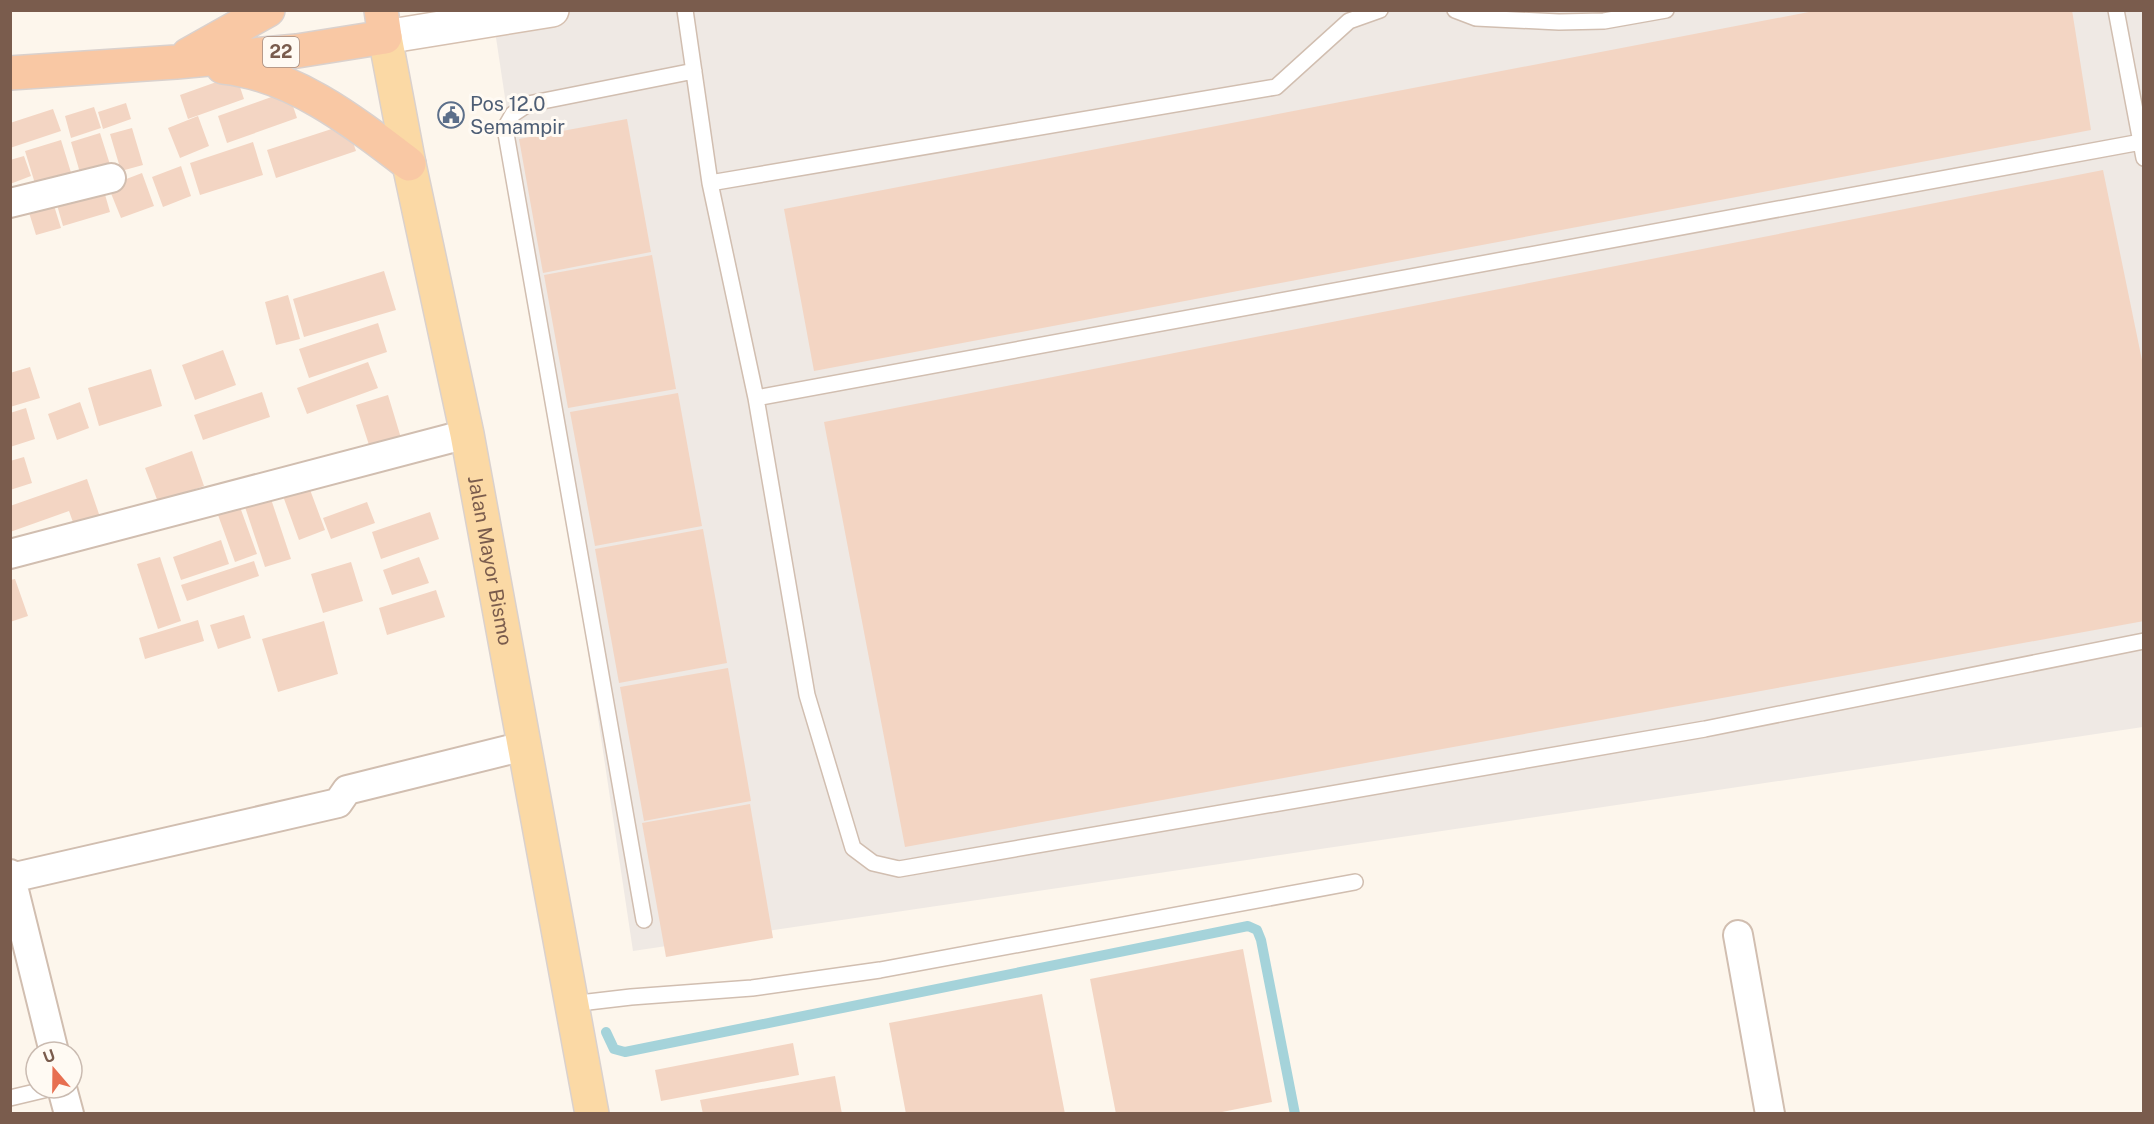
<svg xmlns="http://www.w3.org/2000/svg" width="2154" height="1124" viewBox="0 0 2154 1124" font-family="'Public Sans',sans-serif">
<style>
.industrial{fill:#efe9e4}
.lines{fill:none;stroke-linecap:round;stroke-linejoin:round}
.stream{stroke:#a5d3da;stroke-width:10}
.building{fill:#f3d5c3}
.service-casing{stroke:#d1beb0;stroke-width:18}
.minor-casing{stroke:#d1beb0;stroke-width:32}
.secondary-casing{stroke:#d6c0b0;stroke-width:36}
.primary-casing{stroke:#dad1cd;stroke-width:36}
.trunk-casing{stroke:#dad1cd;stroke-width:36}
.service{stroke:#fff;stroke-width:15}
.minor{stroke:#fff;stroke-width:28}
.secondary{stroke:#fff;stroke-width:33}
.primary{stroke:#fbd9a5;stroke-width:33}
.trunk{stroke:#f9c8a4;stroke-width:33}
.labels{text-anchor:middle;stroke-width:6;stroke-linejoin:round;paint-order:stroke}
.shield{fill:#fffaf3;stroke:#a28b7f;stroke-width:1.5}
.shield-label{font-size:18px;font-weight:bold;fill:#7a5c4d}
.service-label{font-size:20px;fill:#4e5e75;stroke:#fffaf3;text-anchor:start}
.street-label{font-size:20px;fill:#7a5c4d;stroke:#fffaf3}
</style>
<rect width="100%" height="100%" fill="#fdf6ec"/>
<path class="industrial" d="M492,11h1651v716l-1510,224z"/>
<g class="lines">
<path class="stream" d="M606,1032l8,17 11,3 623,-126 9,4 4,10 34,174"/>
</g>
<path class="building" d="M1819,10h253l19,120 -1277,241 -30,-162z
M236,75l8,24 -56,20 -8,-24z
M288,91l9,27 -70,25 -9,-27z
M126,103l5,16 -28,10 -5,-17z
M94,107l7,21 -30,10 -6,-22z
M53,109l8,22 -51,17v-25z
M198,116l11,30 -29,12 -12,-30z
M627,119l24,133 -108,21 -24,-134z
M347,124l9,27 -80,27 -9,-28z
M132,128l11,37 -22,6 -11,-37z
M100,133l13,41 -30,9 -12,-41z
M61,140l12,39 -36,11 -12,-39z
M253,142l10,33 -63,20 -10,-32z
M24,156l7,20 -21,8v-24z
M181,166l10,30 -28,11 -11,-30z
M2103,170l41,200v251l-1239,226 -81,-425z
M142,173l12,33 -33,12 -13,-32z
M104,191l6,21 -47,14 -6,-21z
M51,196l10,32 -25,7 -10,-32z
M652,255l24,134 -108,19 -24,-133z
M384,271l12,39 -92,27 -11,-38z
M288,295l12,44 -24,6 -11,-43z
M378,323l9,29 -78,26 -10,-29z
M223,350l13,35 -41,15 -13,-35z
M368,362l10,26 -71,26 -10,-26z
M30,367l10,31 -30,9v-34z
M151,369l11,37 -63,20 -11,-38z
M262,392l8,25 -67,23 -9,-25z
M678,393l24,133 -107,20 -25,-134z
M388,395l13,43 -31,10 -14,-43z
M80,402l9,26 -32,12 -9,-26z
M26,408l9,31 -25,8v-34z
M192,451l12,35 -46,16 -13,-34z
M24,457l8,26 -22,7v-29z
M87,479l13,38 -26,8 -5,-14 -59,21v-26z
M309,487l16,43 -26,10 -16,-44z
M271,499l20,60 -26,8 -20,-60z
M367,502l8,21 -44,16 -8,-21z
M240,507l17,47 -22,8 -17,-47z
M430,512l9,27 -58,20 -9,-27z
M703,529l24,134 -108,20 -24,-134z
M221,540l8,24 -48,16 -8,-23z
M160,557l21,64 -23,8 -21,-65z
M419,557l10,26 -37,12 -9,-25z
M254,561l5,15 -72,25 -6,-16z
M351,562l12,39 -40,12 -12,-39z
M15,579l13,37 -18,6v-42z
M436,590l9,27 -58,18 -8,-27z
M244,615l7,23 -33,11 -8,-24z
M198,620l6,21 -59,18 -6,-21z
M324,621l14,53 -60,18 -16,-53z
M728,668l23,133 -107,20 -24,-134z
M750,804l23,134 -107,19 -24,-134z
M1243,949l29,153 -60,12h-96l-26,-135z
M1042,994l23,120h-159l-17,-91z
M793,1043l6,32 -138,26 -6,-31z
M835,1076l7,38h-139l-3,-14z"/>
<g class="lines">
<g class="service-casing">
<path id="service" d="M685,10l25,173 46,215 51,297 46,153 20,15 26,6 806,-140 439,-88
M1455,10l21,8 83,4 45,-1 62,-11
M2116,10l28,148
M710,183l566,-96 73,-66 31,-11
M756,398l1385,-256
M644,920l-139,-792 8,-14 15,-10 166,-33
M571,1004l60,-7 121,-9 128,-18 475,-88
M10,1098l42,-10"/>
</g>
<g class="minor-casing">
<path id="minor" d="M10,203l101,-25
M10,554l457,-120
M10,874l44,178
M11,878l327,-75 9,-13 177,-44
M1738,935l32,179
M62,1088l7,26"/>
</g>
<g class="secondary-casing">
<path id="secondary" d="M385,37l167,-27"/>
</g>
<g class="primary-casing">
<g id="primary">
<path id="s1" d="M385,37l24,127 58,270 125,680"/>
</g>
</g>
<g class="trunk-casing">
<path id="trunk" d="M188,55l80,-45
M223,67c70,7 131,55 186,97
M10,73l166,-11 121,-11 88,-14 -4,-27"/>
</g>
<use href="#service" class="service"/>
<use href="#minor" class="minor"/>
<use href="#secondary" class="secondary"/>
<use href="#primary" class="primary"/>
<use href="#trunk" class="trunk"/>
</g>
<defs>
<g id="civic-ring" transform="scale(1.35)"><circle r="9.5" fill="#fffaf3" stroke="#5c6f8a" stroke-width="1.5"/><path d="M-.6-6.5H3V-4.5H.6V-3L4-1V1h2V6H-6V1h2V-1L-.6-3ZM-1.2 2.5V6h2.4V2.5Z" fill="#5c6f8a"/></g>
</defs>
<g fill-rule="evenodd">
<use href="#civic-ring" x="451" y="115"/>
</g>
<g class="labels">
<rect class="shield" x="263" y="37" width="36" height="30" rx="4.5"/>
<g class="shield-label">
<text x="281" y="58">22</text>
</g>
<g class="service-label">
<text x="470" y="111">Pos 12.0<tspan x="470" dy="23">Semampir</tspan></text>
</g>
<g class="street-label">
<text dy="7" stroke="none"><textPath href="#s1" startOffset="534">Jalan Mayor Bismo</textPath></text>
</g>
</g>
<rect width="2154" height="1124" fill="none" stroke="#7a5c4d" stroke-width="24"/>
<g transform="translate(54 1070) rotate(340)"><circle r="28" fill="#fffaf3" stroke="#cabbb1" stroke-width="1.5"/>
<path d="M0-4.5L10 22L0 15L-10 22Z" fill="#e76f51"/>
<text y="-9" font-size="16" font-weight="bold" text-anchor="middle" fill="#7a5c4d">U</text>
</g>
</svg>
